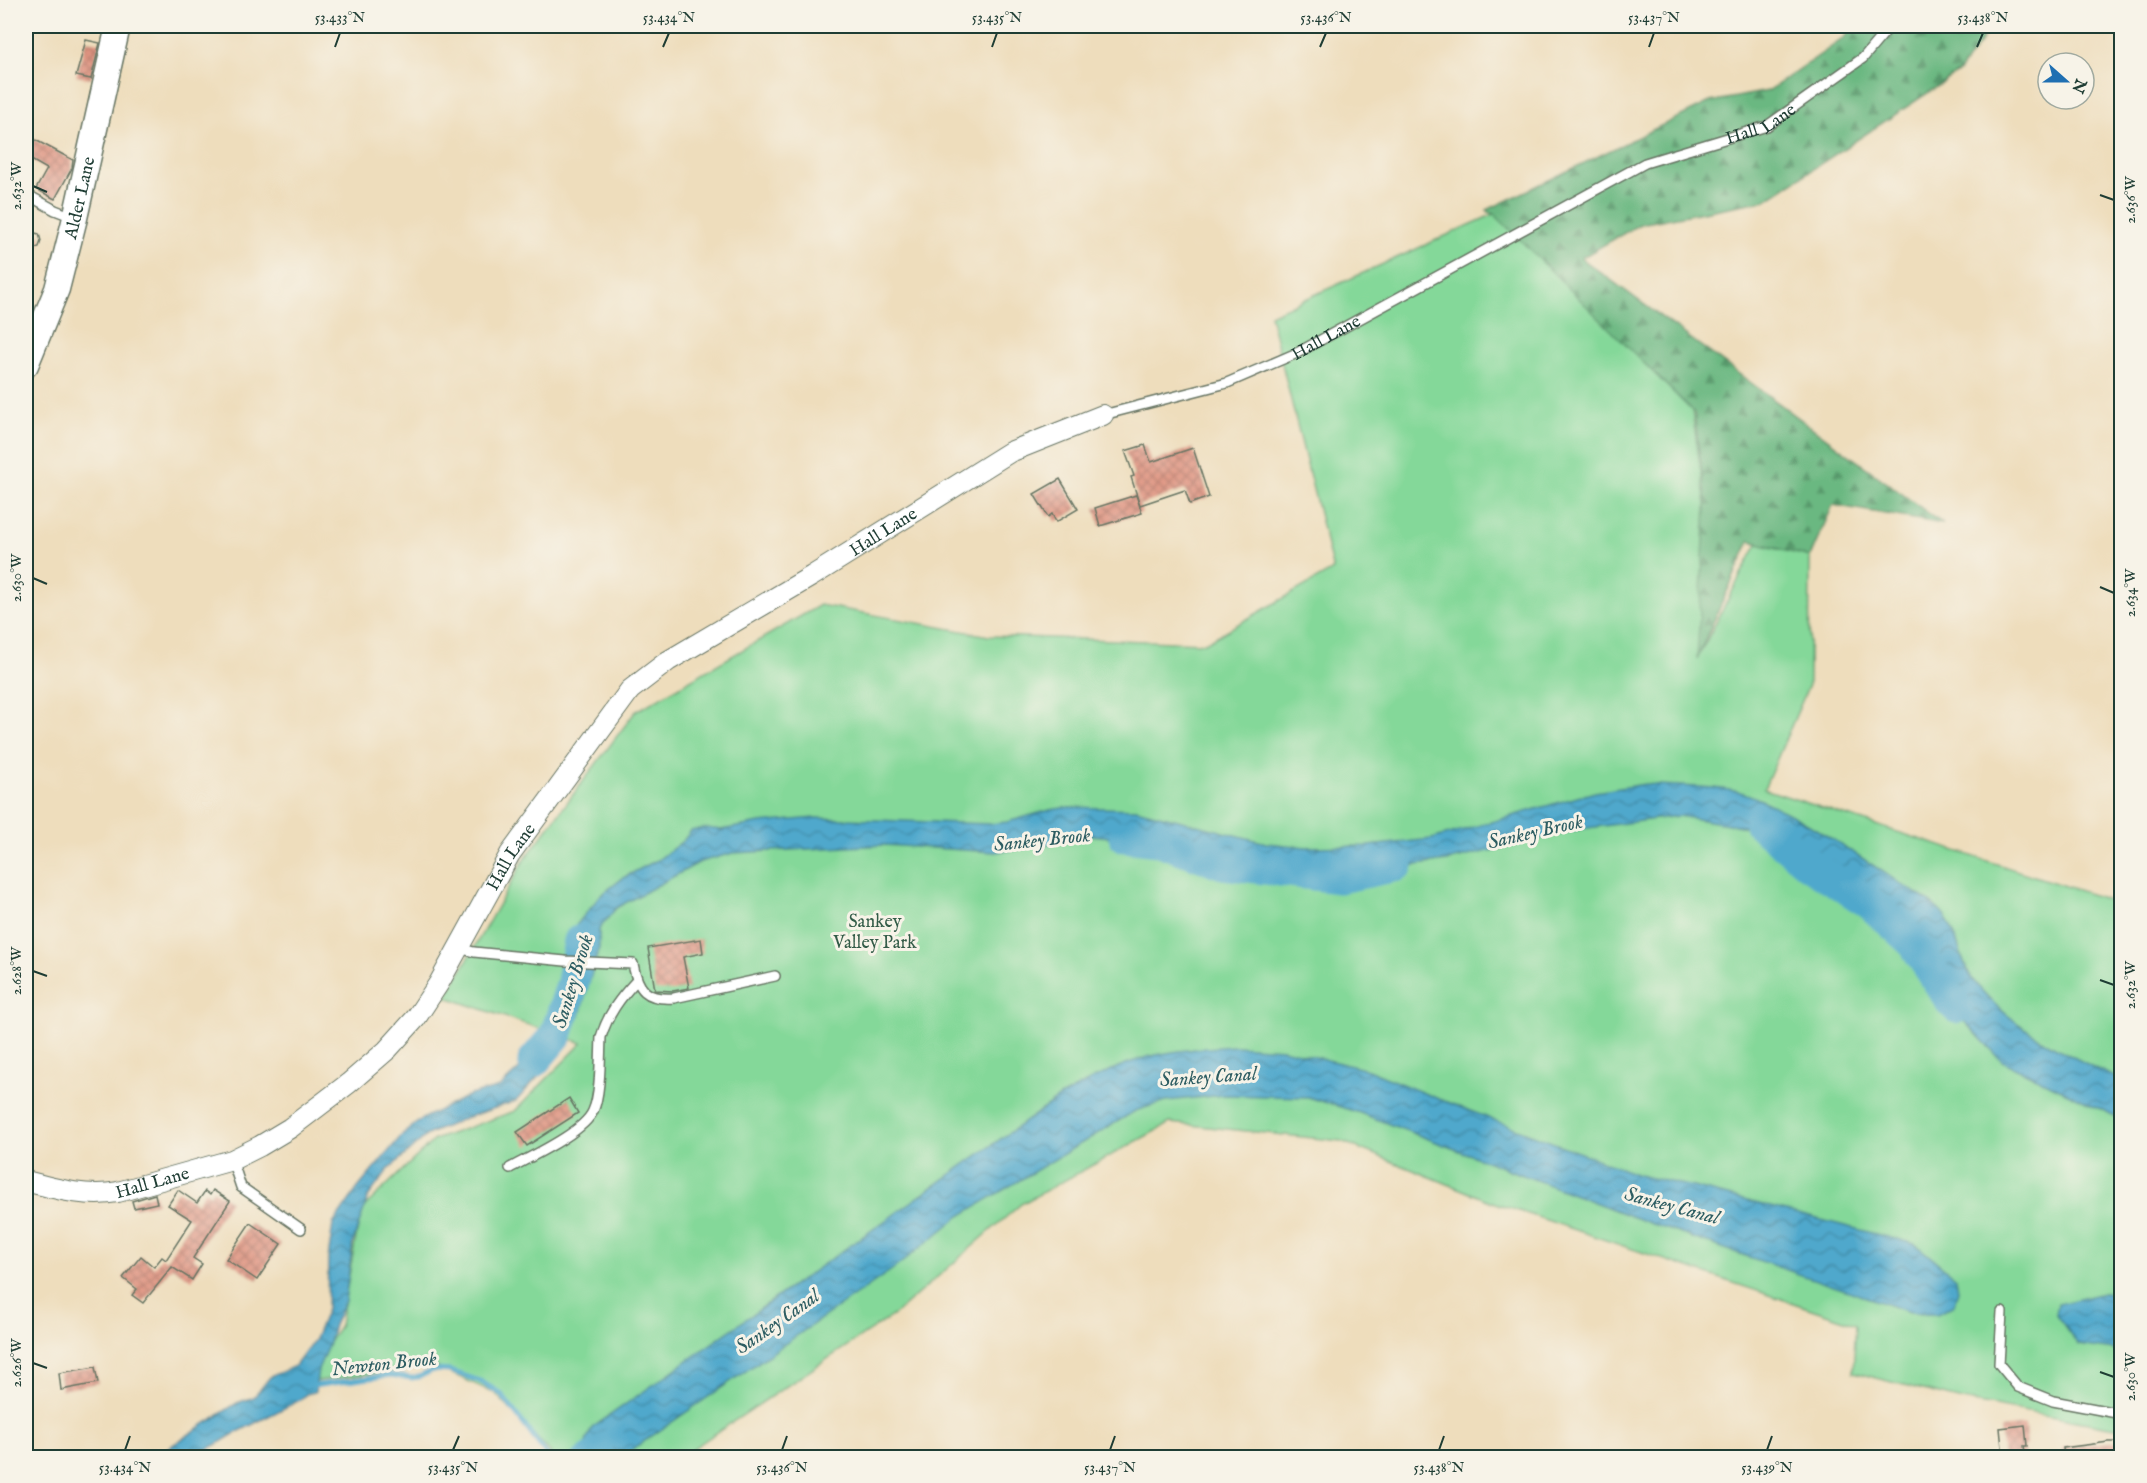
<svg xmlns="http://www.w3.org/2000/svg" width="2147" height="1483" viewBox="0 0 2147 1483" font-family="'IM FELL English',serif">
<style>
.forest{fill:url(#forest-firs);stroke:#457a5a;stroke-width:1.5}
.park{fill:#84d899;stroke:#528a66;stroke-width:1.5}
.water{fill:url(#water-waves);stroke:#377280;stroke-width:1.5}
.lines{fill:none;stroke-linecap:round;stroke-linejoin:round}
.stream{stroke:#4fa8cc;stroke-width:5}
.canal{stroke:#4fa8cc;stroke-width:20}
.river{stroke:#4fa8cc;stroke-width:33}
.building{fill:url(#building-cross-hatch)}
.service-casing{stroke:#677564;stroke-width:12}
.minor-casing{stroke:#677564;stroke-width:22}
.tertiary-casing{stroke:#677564;stroke-width:27}
.service{stroke:#fff;stroke-width:9}
.minor{stroke:#fff;stroke-width:20}
.tertiary{stroke:#fff;stroke-width:24}
.ticks{fill:none;stroke:#1f3d34;stroke-width:2}
.labels{text-anchor:middle;stroke-width:6;stroke-linejoin:round;paint-order:stroke}
.street-label{font-size:18px;fill:#1f3d34;stroke:#f7f3e8}
.park-label{font-size:18px;fill:#335c48;stroke:#f7f3e8}
.water-label{font-size:20px;font-style:italic;fill:#2d5d62;stroke:#f7f3e8}
.neatline{fill:none;stroke:#1f3d34;stroke-width:2}
.ticks-label{font-size:15px;text-anchor:middle;fill:#1f3d34}
</style>
<defs>
<pattern id="forest-firs" width="22" height="20" patternUnits="userSpaceOnUse" patternTransform="scale(1.5)"><rect width="22" height="20" fill="#6bb881"/><path d="M5 1l3.5 6h-7zM16 11l3.5 6h-7z" fill="#57976a"/></pattern>
<pattern id="water-waves" width="16" height="10" patternUnits="userSpaceOnUse" patternTransform="scale(1.5)"><rect width="16" height="10" fill="#4fa8cc"/><path d="M0 5q4-4 8 0t8 0" fill="none" stroke="#418aa6"/></pattern>
<pattern id="building-cross-hatch" width="8" height="8" patternUnits="userSpaceOnUse" patternTransform="scale(1.5)"><rect width="8" height="8" fill="#de907d"/><path d="M0 0l8 8M0 8l8-8" fill="none" stroke="#b37767"/></pattern>
</defs>
<rect width="100%" height="100%" fill="#f7f3e8"/>
<filter id="ink" filterUnits="userSpaceOnUse"><feTurbulence type="fractalNoise" baseFrequency=".0167" numOctaves="2"/><feDisplacementMap in="SourceGraphic" scale="12" xChannelSelector="R" yChannelSelector="G"/><feConvolveMatrix kernelMatrix="1 2 1 2 8 2 1 2 1" color-interpolation-filters="sRGB"/></filter>
<filter id="wash" filterUnits="userSpaceOnUse"><feTurbulence type="fractalNoise" baseFrequency=".008" numOctaves="4" result="noise"/><feDisplacementMap in="SourceGraphic" scale="24" xChannelSelector="R" yChannelSelector="G"/><feGaussianBlur stdDeviation="1.35" result="paint"/><feColorMatrix in="noise" values="0 0 0 0 0 0 0 0 0 0 0 0 0 0 0 0 0 1.4 0 .05"/><feComposite in="paint" operator="in"/></filter>
<g filter="url(#wash)">
<rect width="100%" height="100%" fill="#eeddbc"/>
<path class="forest" d="M1853,26h139l-34,47 -192,127 -126,24 -59,34 362,266 -110,-19 -23,52 -60,-16 -54,119 10,-156 -12,-92 -207,-202 223,-108 58,-11 76,-53z"/>
<path class="park" d="M1494,214l198,197 14,94 -9,154 60,-115 53,13 -1,128 -45,104 357,115v525l-159,-29 -109,-28 3,-48 -361,-121 -154,-62 -171,-18 -149,81 -126,110 -215,143h-135l6,-4 -56,-60 -63,-28 -129,18 37,-58 21,-115 73,-70 81,-29 67,-68 -136,-46 78,-137 111,-148 185,-107 169,31 216,7 128,-73 -63,-255z"/>
<path class="water" d="M1645,784c31,3 64,1 95,8 16,4 31,13 46,20 39,21 75,45 112,70 14,10 29,16 41,28 18,17 19,45 31,65 3,7 9,12 14,18 36,40 89,65 137,87v39l-119,-58 -60,-63 -24,-63 -24,-20 -134,-86 -82,-13 -98,13 -133,32 -108,14 -79,-9 -73,-21 -96,-10 -64,13 -32,4 -110,-7 -152,8 -33,9 -84,46 -17,21v19l-20,70 -19,32 -23,28 -21,23 -51,17 -38,17 -40,36 -19,26 -15,45 -8,59 -11,24 -6,21 -10,23 -3,23 -9,2 -6,6 -68,35 -16,10 -28,12 -50,1 21,-4 78,-51 17,-6 16,-20 25,-11 20,-27 12,-30 1,-50 5,-35 25,-36 45,-54 19,-15 48,-24 30,-8 49,-46 14,-21 10,-29 -3,-38 4,-25 26,-32 23,-18 36,-19 25,-19 7,-9 14,-3 16,2 39,-7 55,-5 175,6 17,-2 43,-12 19,-3 67,2 130,34 40,4 63,-1 63,-7 163,-47z
M1236,1046l47,3 85,21 63,26 207,79 55,12 222,57 41,34 2,12 -4,15 -17,9 -27,-2 -261,-89 -289,-110 -52,-16 -85,-2 -57,6 -31,10 -175,105 -64,51 -266,184c-22,6 -27,8 -44,-9l6,-14 468,-331c25,-14 52,-29 80,-38 31,-9 64,-11 96,-13z
M2103,1293l18,2v56l-43,-6 -22,-31 2,-10z"/>
<g class="lines">
<path class="stream" d="M312,1386l79,-11 20,3 8,-1 14,-7 17,1 30,10 21,13 48,64"/>
<path class="canal" d="M582,1458l32,-23"/>
<path class="river" d="M1761,824l48,40 60,38 45,41 37,58 6,6
M1125,836l34,4 64,23 116,14 58,-12
M534,1061l22,-26 17,-53 7,-41"/>
</g>
<g id="blocks">
<path class="building" d="M86,40l14,3 -9,36 -15,-3z
M26,135l47,25 -1,8 -17,31 -19,-10 11,-20 -21,-12z
M26,231l13,3 2,7 -2,6 -13,4z
M1145,445l6,17 42,-14 16,49 -19,7 -5,-14 -45,15 -9,-28 3,-1 -9,-25z
M1060,479l18,30 -22,13 -4,-8 -4,3 -14,-23z
M1136,495l6,18 -42,13 -5,-18z
M701,939l2,14 -20,4 6,31 -16,3 -18,-1 -7,-42z
M569,1098l9,15 -51,33 -10,-14z
M178,1190l19,13 8,-12 5,4 3,-5 17,11 -37,57 9,6 -10,16 -20,-13 -29,36 -11,-8 5,-6 -14,-11 18,-22 13,11 8,-10 4,3 26,-40 -24,-15z
M155,1194l2,9 -23,5 -2,-7z
M250,1223l31,21 -24,36 -31,-21z
M95,1367l3,16 -37,7 -2,-17z
M2025,1425l2,21h-3l2,12h-23l-3,-30z
M2109,1442h12v16h-57l-1,-10z"/>
</g>
</g>
<g filter="url(#ink)">
<use href="#blocks" fill-opacity="0" stroke="#677564" stroke-width="1.5"/>
<g class="lines">
<g class="service-casing">
<g id="service">
<path d="M26,194l29,16 18,7"/>
<path id="s1" d="M1103,415l124,-32 70,-30 348,-190 122,-37 96,-68 27,-32"/>
<path d="M458,948l16,4 91,9 68,3c5,26 13,36 41,34l101,-22"/>
<path d="M232,1160l9,27 60,42"/>
<path d="M510,1168c22,-12 74,-36 83,-57 8,-17 7,-55 8,-74 7,-23 19,-39 35,-56"/>
<path d="M2002,1312l-3,52 19,23 35,14 69,13"/>
</g>
</g>
<g class="minor-casing">
<g id="minor">
<path id="s2" d="M26,1181c30,8 61,17 92,11l114,-32 28,-14 30,-18 59,-45 38,-33 29,-32 23,-35 71,-129 120,-164 38,-29 144,-85 198,-124 93,-37"/>
</g>
</g>
<g class="tertiary-casing">
<g id="tertiary">
<path id="s3" d="M26,365l31,-76 18,-71 43,-192"/>
</g>
</g>
<use href="#service" class="service"/>
<use href="#minor" class="minor"/>
<use href="#tertiary" class="tertiary"/>
</g>
</g>
<path class="ticks" d="M335,47l5,-14M663,47l6,-14M992,47l5,-14M1320,47l6,-14M1649,47l5,-14M1977,47l6,-14M33,186l14,6M2100,195l14,5M33,578l14,6M2100,587l14,6M33,971l14,5M2100,980l14,5M33,1363l14,5M2100,1372l14,5M125,1450l5,-14M453,1450l6,-14M782,1450l5,-14M1110,1450l5,-14M1439,1450l5,-14M1767,1450l5,-14"/>
<g class="labels">
<g class="street-label">
<text dy="6" stroke="none"><textPath href="#s1" startOffset="723">Hall Lane</textPath></text>
<text dy="6" stroke="none"><textPath href="#s3" startOffset="176">Alder Lane</textPath></text>
<text dy="6" stroke="none"><textPath href="#s1" startOffset="237">Hall Lane</textPath></text>
<text dy="6" stroke="none"><textPath href="#s2" startOffset="1137">Hall Lane</textPath></text>
<text dy="6" stroke="none"><textPath href="#s2" startOffset="633">Hall Lane</textPath></text>
<text dy="6" stroke="none"><textPath href="#s2" startOffset="129">Hall Lane</textPath></text>
</g>
<g class="park-label">
<text x="875" y="927">Sankey<tspan x="875" dy="21">Valley Park</tspan></text>
</g>
<g class="water-label">
<text transform="translate(1535 831) rotate(-13)" y="7">Sankey Brook</text>
<text transform="translate(1042 839) rotate(-6)" y="7">Sankey Brook</text>
<text transform="translate(572 981) rotate(-73)" y="7">Sankey Brook</text>
<text transform="translate(1208 1076) rotate(-4)" y="7">Sankey Canal</text>
<text transform="translate(1672 1205) rotate(15)" y="7">Sankey Canal</text>
<text transform="translate(777 1321) rotate(-35)" y="7">Sankey Canal</text>
<text transform="translate(384 1363) rotate(-6)" y="7">Newton Brook</text>
</g>
</g>
<rect width="2147" height="1483" fill="none" stroke="#f7f3e8" stroke-width="66"/>
<g transform="translate(2066 81) rotate(111)"><circle r="28" fill="#f7f3e8" stroke="#a1aaa0" stroke-width="1.5"/>
<path d="M0-4.5L10 22L0 15L-10 22Z" fill="#1f6fb2"/>
<text y="-9" font-size="16" font-weight="bold" text-anchor="middle" fill="#1f3d34">N</text>
</g>
<rect x="33" y="33" width="2081" height="1417" class="neatline"/>
<g class="ticks-label">
<text x="340" y="22">53.433°N</text>
<text x="669" y="22">53.434°N</text>
<text x="997" y="22">53.435°N</text>
<text x="1326" y="22">53.436°N</text>
<text x="1654" y="22">53.437°N</text>
<text x="1983" y="22">53.438°N</text>
<text transform="translate(16 186) rotate(-90)" y="5">2.632°W</text>
<text transform="translate(2130 200) rotate(-90)" y="5">2.636°W</text>
<text transform="translate(16 578) rotate(-90)" y="5">2.630°W</text>
<text transform="translate(2130 593) rotate(-90)" y="5">2.634°W</text>
<text transform="translate(16 971) rotate(-90)" y="5">2.628°W</text>
<text transform="translate(2130 985) rotate(-90)" y="5">2.632°W</text>
<text transform="translate(16 1363) rotate(-90)" y="5">2.626°W</text>
<text transform="translate(2130 1377) rotate(-90)" y="5">2.630°W</text>
<text x="125" y="1472">53.434°N</text>
<text x="453" y="1472">53.435°N</text>
<text x="782" y="1472">53.436°N</text>
<text x="1110" y="1472">53.437°N</text>
<text x="1439" y="1472">53.438°N</text>
<text x="1767" y="1472">53.439°N</text>
</g>
</svg>
